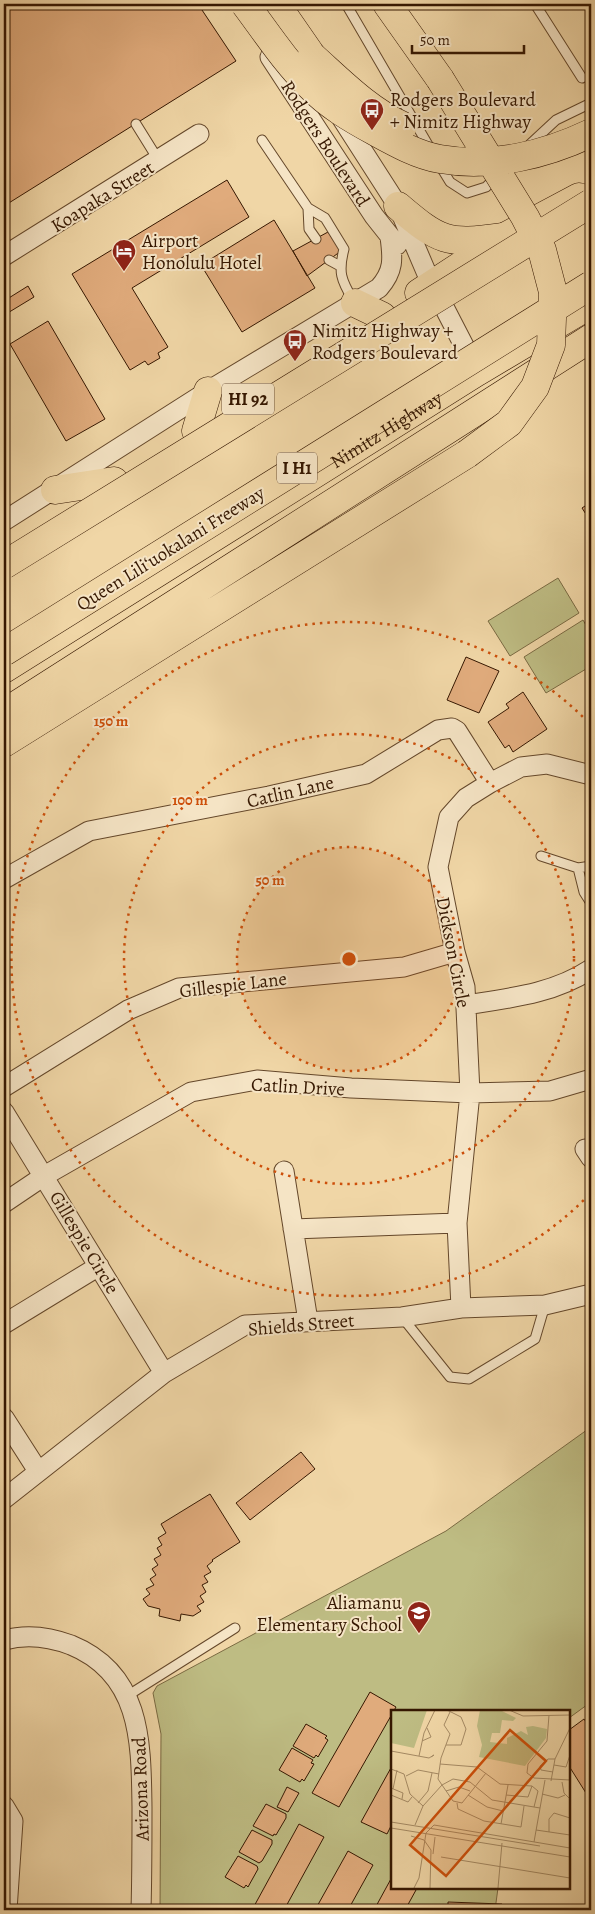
<svg xmlns="http://www.w3.org/2000/svg" width="595" height="1914" viewBox="0 0 595 1914" font-family="Alegreya,serif">
<style>
.green{fill:#bebc83;stroke:#7a6a42}
.building{fill:#e0ab7c;stroke:#351701}
.lines{fill:none;stroke-linecap:round;stroke-linejoin:round}
.lane-casing{stroke:#64472a;stroke-width:11}
.street-casing{stroke:#64472a;stroke-width:21}
.primary-casing{stroke:#351701;stroke-width:29}
.highway-casing{stroke:#351701;stroke-width:29}
.lane{stroke:#f5e4c5;stroke-width:9}
.street{stroke:#f5e4c5;stroke-width:19}
.primary{stroke:#f0d6a6;stroke-width:28}
.highway{stroke:#f0d6a6;stroke-width:28}
.highway-bridge-casing{stroke:#351701;stroke-width:29;stroke-linecap:butt}
.highway-bridge{stroke:#f0d6a6;stroke-width:28}
.ring{fill:none;stroke:#cd4f0a;stroke-width:2.5;stroke-dasharray:2.5 5}
.labels{text-anchor:middle;stroke-width:4;stroke-linejoin:round;paint-order:stroke}
.shield{fill:#f5e4c5;stroke:#6f543c;stroke-width:1}
.shield-label{font-size:18px;font-weight:bold;fill:#351701}
.poi-label{font-size:19px;fill:#351701;stroke:#f5e4c5;text-anchor:start}
.street-label{font-size:19px;fill:#351701;stroke:#f5e4c5}
.inset-road{fill:none;stroke:#a58a64;stroke-width:1}
.view{fill:#cd4f0a;fill-opacity:0.15;stroke:#cd4f0a;stroke-width:2.5}
.inset-edge{fill:none;stroke:#351701;stroke-width:2.5}
.centre{fill:#cd4f0a;stroke:#f5e4c5;stroke-width:2.5}
.ring-label{font-size:15px;text-anchor:middle;font-weight:bold;fill:#cd4f0a;stroke:#f5e4c5;stroke-width:4;stroke-linejoin:round;paint-order:stroke}
</style>
<rect width="100%" height="100%" fill="#f0d6a6"/>
<filter id="stains"><feTurbulence type="fractalNoise" baseFrequency=".004" numOctaves="4"/><feColorMatrix values="0 0 0 0 .2 0 0 0 0 .09 0 0 0 0 .02 0 0 0 .5 -.17"/></filter>
<radialGradient id="worn" r=".72"><stop offset=".6" stop-color="#630" stop-opacity="0"/><stop offset="1" stop-color="#630" stop-opacity=".3"/></radialGradient>
<path class="green" d="M558,578l21,35 -69,43 -22,-35z
M583,620l8,14v32l-45,27 -22,-36z
M591,1427v275l-22,16v-6h-177v176h106l-3,22h-335l1,-176 -8,-41 4,-7 289,-155z"/>
<path class="building" d="M4,4h194l38,57 -232,145z
M591,11v12l-5,-9z
M227,180l22,37 -117,71 36,59 -10,6 2,5 -12,7 -3,-4 -15,9 -58,-96z
M274,220l41,68 -73,44 -41,-67z
M328,232l13,19 -34,25 -14,-25z
M28,286l6,11 -28,17 -2,-4v-9z
M48,321l57,98 -39,22 -56,-97z
M591,502v20l-9,-14z
M466,657l33,14 -20,42 -32,-13z
M523,692l24,37 -34,23 -4,-7 -4,3 -17,-26 21,-14 -3,-4z
M301,1452l14,17 -65,51 -14,-17z
M210,1494l30,48 -28,18 1,1 -6,5 4,6 -7,4 4,6 -6,3 4,7 -6,4 4,6 -7,4 4,5 -8,5 -12,-2 -1,7 -21,-5 1,-7 -12,-3 -5,-7 7,-5 -4,-5 8,-4 -4,-6 6,-4 -4,-6 6,-4 -4,-6 7,-4 -4,-7 5,-3 -4,-7 8,-5 -5,-9z
M370,1692l26,15 -57,100 -27,-14z
M584,1719l7,11v71l-22,-35v-36z
M306,1724l21,12 -2,2 3,2 -10,17 -2,-2 -2,3 -21,-12z
M292,1748l21,12 -2,3 3,1 -10,17 -2,-2 -2,3 -21,-12z
M392,1766v58l-5,10 -26,-12z
M287,1787l12,6 -11,19 -11,-5z
M266,1804l20,10v4l-10,17 -2,-1 -1,2 -20,-10z
M299,1824l25,13 -40,73h-32z
M252,1830l20,10v4l-10,17 -3,2 -20,-11z
M348,1851l25,14 -25,45h-33z
M238,1856l19,10 1,3 -10,18 -2,-2 -2,3 -19,-11z
M392,1877v11h20l4,2 -11,20h-31z
M448,1902l54,2v6h-54z"/>
<g class="lines">
<g class="lane-casing">
<path id="lane" d="M346,4l85,146
M535,4l47,74
M136,124l23,37
M262,140l46,68 17,10 19,31c-6,23 -3,31 9,51
M528,146l28,-26 35,-17
M439,164l11,18 17,11 19,-6 11,-11
M308,208l1,21 7,10
M329,260l11,6
M541,856l37,12
M591,866l-13,2 6,24 7,11
M402,1317l48,60 19,2 66,-40 10,-34
M127,1696l108,-68"/>
</g>
<g class="street-casing">
<path id="street" d="M270,57l104,159 23,29
M339,114l59,92 29,68 49,95
M4,256l195,-122
M4,521l204,-130 171,-103c15,-17 14,-29 11,-51
M4,879l85,-48 180,-35 97,-22 72,-44 14,-2 5,3 33,52
M466,1005c44,-7 87,-11 125,-36
M4,1087l124,-77 51,-22 225,-21 51,-15
M4,1112l160,261
M585,1149l6,9
M284,1171l24,150
M4,1203l40,-27 147,-84 66,-12 94,8 119,5 80,-2 41,-12
M293,1229l164,-6
M461,1308l-4,-85 13,-130 -5,-106 -10,-35 -17,-85 11,-50 17,-19 24,-15 31,-16 26,-3 44,11
M4,1324l95,-58
M4,1418l34,53
M4,1499l160,-126 81,-48 157,-8 59,-9 84,-3 46,-11
M4,1640c22,-6 46,-3 67,5 71,29 70,98 71,162 0,35 0,69 -1,103
M4,1806l9,15 -6,89"/>
</g>
<g class="primary-casing">
<g id="primary">
<path d="M398,206c41,35 49,39 104,31"/>
<path d="M419,293l87,-57 73,-39"/>
<path d="M355,303l27,13"/>
<path d="M196,431l12,-40"/>
<path d="M55,490l59,-9"/>
<path id="s1" d="M4,669l473,-297 114,-68"/>
</g>
</g>
<g class="highway-casing">
<path id="highway" d="M276,4l36,52
M387,4l53,75
M4,713l587,-375
M4,743l463,-289"/>
</g>
<use href="#lane" class="lane"/>
<use href="#street" class="street"/>
<use href="#primary" class="primary"/>
<use href="#highway" class="highway"/>
<g class="highway-bridge-casing">
<path id="highway-bridge" d="M245,4c21,28 41,59 66,83 17,18 41,32 63,44 20,11 43,24 66,28 51,9 105,-4 151,-26
M312,56c29,26 56,54 91,70
M440,79l85,138 17,33 11,42 -2,53 -16,42 -26,36 -42,31
M4,565l587,-362
M4,652l587,-367"/>
</g>
<use href="#highway-bridge" class="highway-bridge"/>
</g>
<circle cx="349" cy="959" r="112" fill="#cd4f0a" fill-opacity=".12"/>
<g class="ring">
<circle cx="349" cy="959" r="112"/>
<circle cx="349" cy="959" r="225"/>
<path d="M589 1195A337 337 0 1 1 589 723"/>
</g>
<defs>
<g id="bus-pin" transform="scale(1.25)"><path d="M0 17L-7.5 6A9.5 9.5 0 1 1 7.5 6Z" fill="#8f2418" stroke="#f5e4c5"/><path d="M-5-6H5V4H4V6H2V4H-2V6H-4V4H-5ZM-3.5-4V0h7V-4ZM-3.5 1.2v1.5H-2V1.2ZM2 1.2v1.5H3.5V1.2Z" fill="#fff"/></g>
<g id="hotel-pin" transform="scale(1.25)"><path d="M0 17L-7.5 6A9.5 9.5 0 1 1 7.5 6Z" fill="#8f2418" stroke="#f5e4c5"/><path d="M-6-4.5h1.5V1H6V5H4.5V3h-9V5H-6ZM-4 0a1.8 1.8 0 1 1 3.6 0ZM.5 0V-2.5h3Q6-2.5 6 0Z" fill="#fff"/></g>
<g id="school-pin" transform="scale(1.25)"><path d="M0 17L-7.5 6A9.5 9.5 0 1 1 7.5 6Z" fill="#8f2418" stroke="#f5e4c5"/><path d="M0-5L7-2L0 1L-7-2ZM-4 1L0 2.5L4 1V4Q0 6-4 4Z" fill="#fff"/></g>
</defs>
<g fill-rule="evenodd">
<use href="#bus-pin" x="372" y="110"/>
<use href="#hotel-pin" x="124" y="251"/>
<use href="#bus-pin" x="295" y="341"/>
<use href="#school-pin" x="419" y="1613"/>
</g>
<g class="labels">
<g class="shield">
<rect x="222" y="383.5" width="52" height="31" rx="4"/>
<rect x="277" y="452.5" width="40" height="31" rx="4"/>
</g>
<g class="shield-label">
<text x="248" y="405">HI 92</text>
<text x="297" y="474">I H1</text>
</g>
<g class="poi-label">
<text x="390" y="106">Rodgers Boulevard<tspan x="390" dy="22">+ Nimitz Highway</tspan></text>
<text x="142" y="247">Airport<tspan x="142" dy="22">Honolulu Hotel</tspan></text>
<text x="312" y="337">Nimitz Highway +<tspan x="312" dy="22">Rodgers Boulevard</tspan></text>
<text x="402" y="1609" text-anchor="end">Aliamanu<tspan x="402" dy="22">Elementary School</tspan></text>
</g>
<g class="street-label">
<text transform="translate(326 143) rotate(57)" y="7">Rodgers Boulevard</text>
<text transform="translate(102 196) rotate(-32)" y="7">Koapaka Street</text>
<text dy="7" stroke="none"><textPath href="#s1" startOffset="451">Nimitz Highway</textPath></text>
<text transform="translate(170 548) rotate(-32)" y="7">Queen Liliʻuokalani Freeway</text>
<text transform="translate(290 791) rotate(-13)" y="7">Catlin Lane</text>
<text transform="translate(454 952) rotate(79)" y="7">Dickson Circle</text>
<text transform="translate(233 984) rotate(-7)" y="7">Gillespie Lane</text>
<text transform="translate(298 1086) rotate(3)" y="7">Catlin Drive</text>
<text transform="translate(85 1242) rotate(59)" y="7">Gillespie Circle</text>
<text transform="translate(301 1324) rotate(-5)" y="7">Shields Street</text>
<text transform="translate(140 1789) rotate(-92)" y="7">Arizona Road</text>
</g>
</g>
<g transform="translate(391 1710)">
<rect width="179" height="179" fill="#f0d6a6"/>
<path d="M0,0h36l-13,38 -23,-5zM89,0h20l16,8 -3,3 -11,-1 -2,13h-8l-2,9 17,2v-6l14,-7 7,4 -2,-8 7,-1 14,3 -1,9 -21,28 -46,-9 3,-12 -5,-19z" fill="#bebc83"/>
<path class="inset-road" d="M118,0l14,6 47,-1M59,2l-6,13 6,9 -9,24 -3,21 4,6 11,16 9,2 24,-30M158,5l-2,26 -19,23 -1,9 7,5 36,2M31,31l9,-4 -4,-9M55,35h15l5,-16 -5,-12 -14,-7M0,41l38,7 5,-3 -3,2M28,46l5,-23 11,-23M49,54l37,3 23,17 32,2 6,5 -4,16M163,55l12,2 4,-12M0,59l13,5 6,20 13,12M162,62l-12,-2 -1,-4 8,-7h7M15,66l12,-6 21,4M160,71l4,-22 15,-31M171,72l2,11 6,6M0,78l12,5 -1,6M2,79l4,-19M55,81l13,-4 11,4M151,84l16,4 7,-3M0,85l17,7 4,-5M77,85l19,12 16,4M115,85l22,2 4,-11M27,93l10,-12 4,-18M66,93l1,6 26,12 37,6 3,-21M0,112l149,24M110,114l7,-39M24,115l8,-19 19,-21 11,-6 17,3 22,18 48,8M0,118l179,29M145,120l34,5M158,122v-13l5,-6 16,5M20,126l13,4 7,10 -1,38M143,132l11,-62M42,144l2,-17M50,147l129,21M23,178l5,-10 7,-45 8,-8 136,23M107,178l4,-45"/>
<path class="view" d="M119,20l36,31 -100,115 -36,-31z"/>
<rect width="179" height="179" class="inset-edge"/>
</g>
<circle cx="349" cy="959" r="8" class="centre"/>
<g class="ring-label">
<text x="111" y="726">150 m</text>
<text x="190" y="805">100 m</text>
<text x="270" y="885">50 m</text>
</g>
<rect width="595" height="1914" fill="none" stroke="#f0d6a6" stroke-width="20"/>
<rect x="5" y="5" width="585" height="1904" fill="none" stroke="#351701" stroke-width="2.5"/>
<rect x="10" y="10" width="575" height="1894" fill="none" stroke="#351701"/>
<path d="M412 45v8h112v-8" fill="none" stroke="#351701" stroke-width="2.5"/>
<text x="420" y="45" font-size="15" fill="#351701" stroke="#f5e4c5" stroke-width="4" paint-order="stroke">50 m</text>
<rect width="100%" height="100%" filter="url(#stains)"/>
<rect width="100%" height="100%" fill="url(#worn)"/>
</svg>
